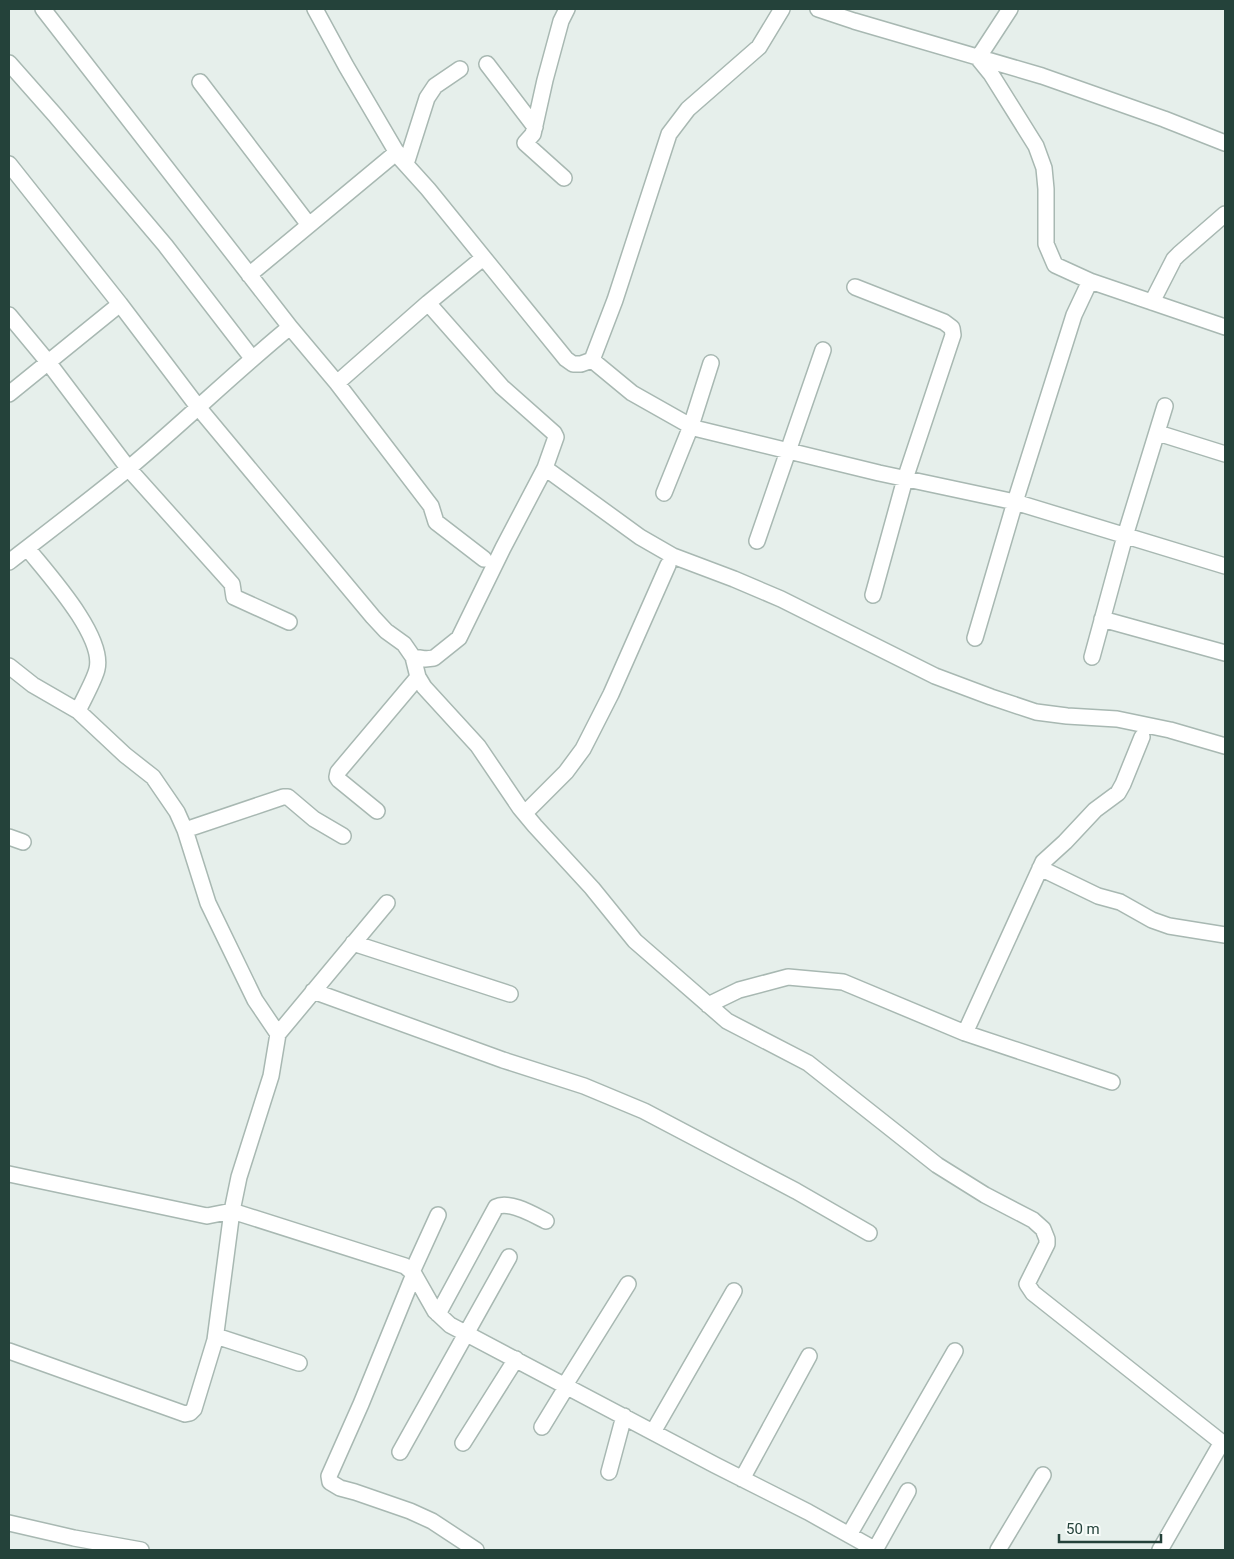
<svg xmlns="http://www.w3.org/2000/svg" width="1234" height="1559" viewBox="0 0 1234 1559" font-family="Roboto,sans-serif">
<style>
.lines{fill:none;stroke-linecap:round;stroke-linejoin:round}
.minor-casing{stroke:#a8b8b2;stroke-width:18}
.minor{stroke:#fff;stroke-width:15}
</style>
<rect width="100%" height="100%" fill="#e6efeb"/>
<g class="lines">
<g class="minor-casing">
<path id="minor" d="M43,9l247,318
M315,9l31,57 54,92 28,31 138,170 7,5h8l11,-4 23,-60 54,-166 19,-25 71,-62 23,-38
M818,9l36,12 188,55 122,43 61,24
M1010,9l-32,49 13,16 45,72 8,22 2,21v55l9,21 35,16 135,46
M9,63l46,52 110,130 87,113
M487,64l48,63
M200,82l109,143
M9,164l111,140 78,103 175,210 13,14 18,13 9,13 5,20 6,10 54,59 42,62 15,18 57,62 43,53 92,80 81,42 129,102 48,30 48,25 10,9 4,10v5l-20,40 6,9 192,152
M406,164l21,-66 8,-12 25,-17
M564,178l-39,-35 8,-9 12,-54 16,-59 6,-12
M249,275l148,-123
M855,287l89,35 8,6 1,7 -48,144 -32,116
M1152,302l22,-43 5,-5 46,-40
M9,315l39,47 80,106 104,116 2,13 55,25
M592,360l40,33 62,35 185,45 136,29 210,64
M337,383l94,123 5,16 48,37
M9,394l111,-90
M1158,433l67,21
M545,468l95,69 33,19 61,23 47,20 154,77 56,21 45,15 31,4 50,3 53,11 55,16
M664,493l27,-67 20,-63
M757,541l66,-191
M27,548c20,25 78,88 70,121 -2,10 -14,31 -19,42
M9,562c40,-31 81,-62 120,-94 55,-46 106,-96 161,-141l47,56 91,-80 55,-45
M1102,619l123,34
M975,638l40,-136 59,-187 16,-34
M413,657l12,2 9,-1 25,-20 44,-90 42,-80 11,-31 -2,-4 -52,-46 -74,-84
M1092,657l33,-121 40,-130
M9,666l24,19 45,26 47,44 28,22 24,35 8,18 23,73 47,97 23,34 -7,42 -32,101 -7,34 -17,129 -21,69 -4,4 -5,1 -176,-63
M377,811l-38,-31 -2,-3 1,-5 80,-95
M525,813l41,-41 17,-23 28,-55 57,-129
M185,830l98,-33h5l26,22 29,17
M9,837l14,5
M1040,868l58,28 22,6 32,18 17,6 56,9
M353,943l157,51
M313,991l190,69 81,26 60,25 152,80 73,42
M708,1005l31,-15 49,-13 55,5 122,51 147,49
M965,1033l78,-171 22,-20 30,-32 23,-17 5,-9 19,-47
M278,1034l109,-131
M9,1174l198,42 25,-5 173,55 9,8 21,37 15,14 265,140 93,47 68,38
M412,1272l26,-57
M414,1274l-53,130 -32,72 1,6 10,6 15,4 55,19 22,10 44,29
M438,1314l58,-107c13,-7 38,8 50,14
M216,1336l83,27
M565,1385l63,-101
M542,1427l25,-41
M653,1432l81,-141
M463,1443l53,-84
M400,1452l109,-195
M609,1472l15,-56
M742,1479l67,-123
M9,1523l65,15 67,12
M849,1535l106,-184
M875,1550l33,-59
M998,1550l45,-75
M1160,1550l62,-108"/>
</g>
<use href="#minor" class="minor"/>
</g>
<rect width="1234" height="1559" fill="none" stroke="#24423a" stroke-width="20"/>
<path d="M1059 1534v8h102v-8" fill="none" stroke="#24423a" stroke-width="2.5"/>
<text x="1066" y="1534" font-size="15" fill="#24423a" stroke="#f7fbf9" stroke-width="4" paint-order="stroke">50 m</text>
</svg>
